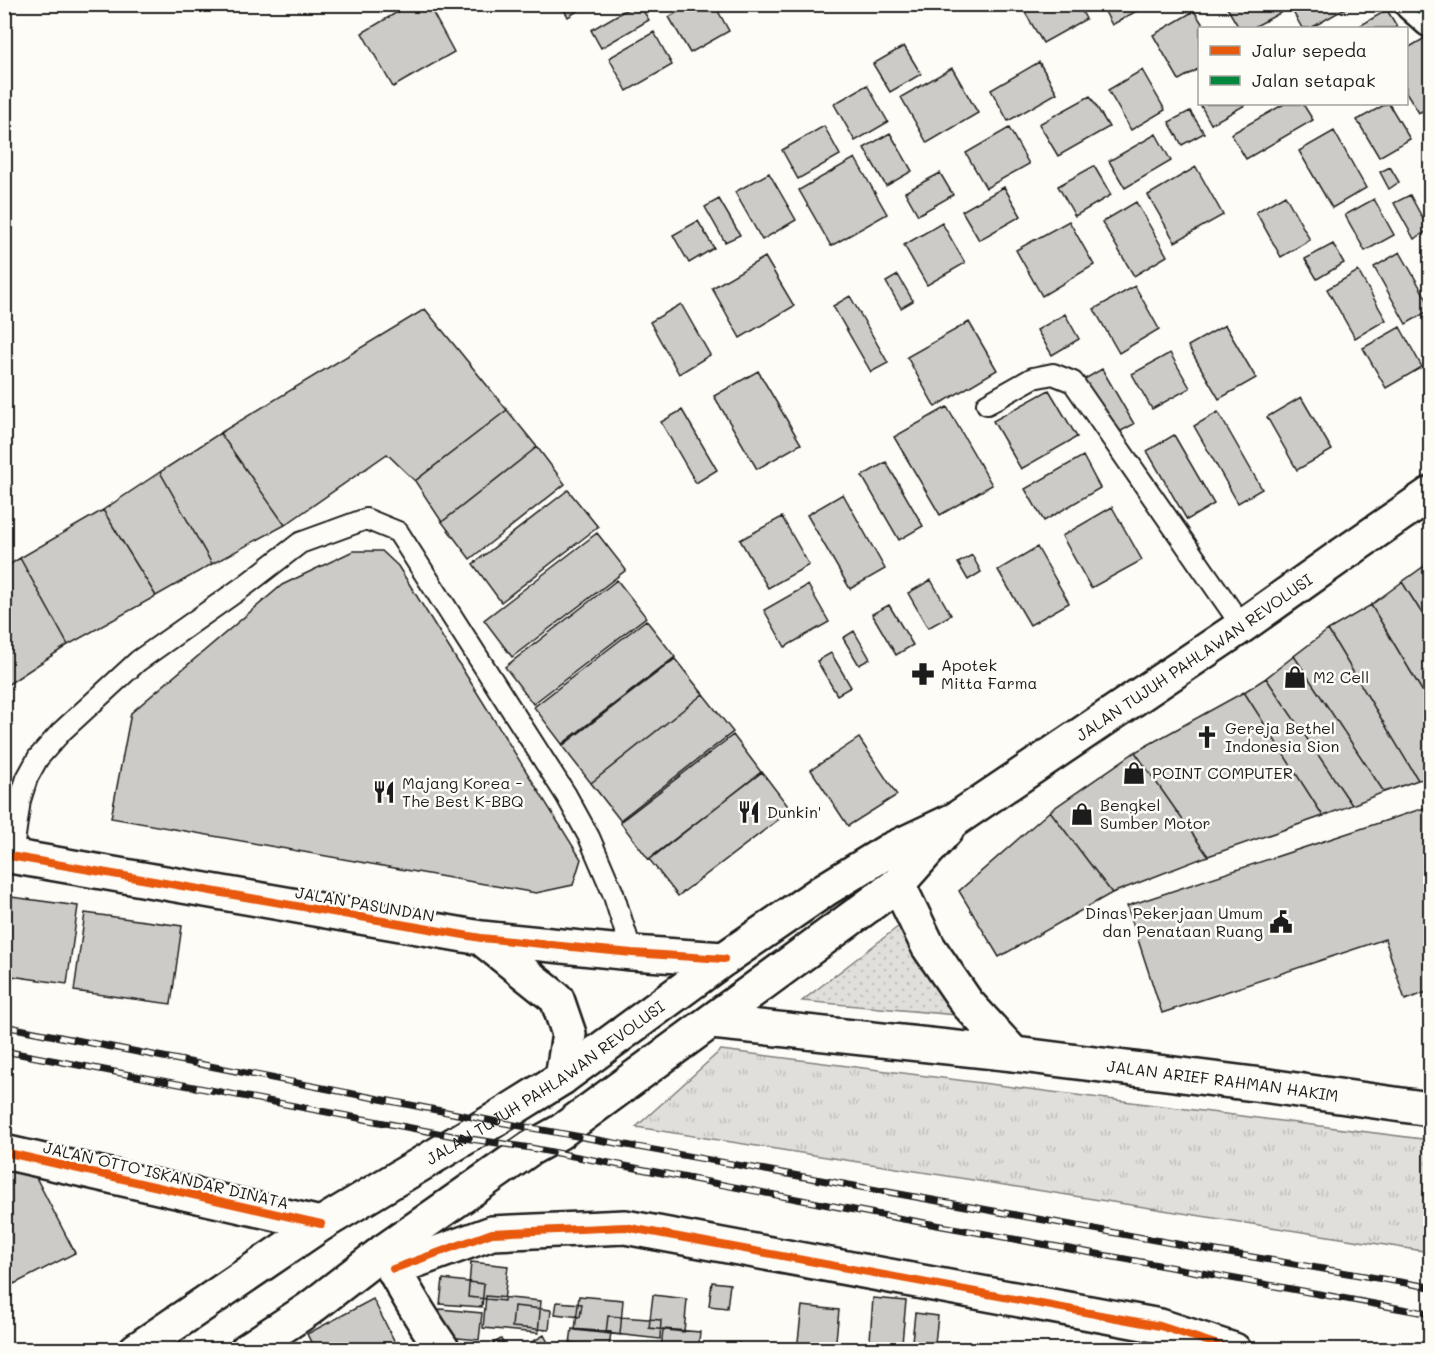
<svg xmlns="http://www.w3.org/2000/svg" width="1435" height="1354" viewBox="0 0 1435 1354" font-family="Mali,sans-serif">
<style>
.grass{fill:url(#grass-dots);stroke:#7e7e7c;stroke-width:1.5}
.park{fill:url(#park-tufts);stroke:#7e7e7c;stroke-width:1.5}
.building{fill:#cccbc8;stroke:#1c1c1c;stroke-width:1.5}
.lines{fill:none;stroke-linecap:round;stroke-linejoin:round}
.service-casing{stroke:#1c1c1c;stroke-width:24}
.minor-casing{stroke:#1c1c1c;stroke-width:38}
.tertiary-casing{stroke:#1c1c1c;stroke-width:38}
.secondary-casing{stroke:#1c1c1c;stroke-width:38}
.service{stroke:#fdfcf7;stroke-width:20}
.minor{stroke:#fdfcf7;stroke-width:33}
.tertiary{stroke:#fdfcf7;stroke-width:33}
.secondary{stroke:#fdfcf7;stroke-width:33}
.rail-casing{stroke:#1c1c1c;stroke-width:7}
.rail{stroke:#fdfcf7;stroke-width:4.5;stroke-dasharray:14;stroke-linecap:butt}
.quiet{stroke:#00873e;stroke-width:6;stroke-dasharray:12 6;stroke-linecap:butt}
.cycleway-casing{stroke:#fdfcf7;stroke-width:11}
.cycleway{stroke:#e8590c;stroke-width:8}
.labels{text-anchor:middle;stroke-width:5;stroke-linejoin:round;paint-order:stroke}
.street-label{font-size:16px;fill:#1c1c1c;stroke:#fdfcf7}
.poi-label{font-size:16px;fill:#1c1c1c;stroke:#fdfcf7;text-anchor:start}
</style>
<defs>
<pattern id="grass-dots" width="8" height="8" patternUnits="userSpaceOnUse" patternTransform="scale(1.5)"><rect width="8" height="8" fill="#e0dfdb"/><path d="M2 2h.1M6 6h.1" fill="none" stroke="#c0bfbb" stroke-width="1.8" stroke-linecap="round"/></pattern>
<pattern id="park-tufts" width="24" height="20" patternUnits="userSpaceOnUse" patternTransform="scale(1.5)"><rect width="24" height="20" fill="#e0dfdb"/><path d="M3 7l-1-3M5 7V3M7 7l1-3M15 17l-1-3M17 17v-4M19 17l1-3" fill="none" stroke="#c0bfbb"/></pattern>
</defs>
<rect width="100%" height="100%" fill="#fdfcf7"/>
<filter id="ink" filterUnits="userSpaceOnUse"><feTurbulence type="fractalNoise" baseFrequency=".0167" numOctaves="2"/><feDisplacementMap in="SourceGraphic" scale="12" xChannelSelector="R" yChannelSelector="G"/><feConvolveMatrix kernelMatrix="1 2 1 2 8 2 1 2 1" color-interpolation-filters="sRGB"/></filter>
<g filter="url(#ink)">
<path class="grass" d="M899,926l58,89 -155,-14z"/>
<path class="park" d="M721,1050l709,90v112l-794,-125z"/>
<path class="building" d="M411,4h17l26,48 -61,35 -31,-54z
M561,4h28l-21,13z
M636,4h3l10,16 -48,28 -10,-18z
M691,4h23l15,27 -39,22 -21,-36z
M1020,4h58l8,15 -43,24z
M1101,4h46v1l-35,20z
M1228,4h67v1l-43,23h-13l-13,-22z
M1302,4h51l-42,24h-9l-10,-18z
M1387,10l11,18h-42z
M1194,11l11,17h-5v40l-21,12 -26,-45z
M654,32l18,33 -45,26 -18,-33z
M1430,35v71l-11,7 -13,-21v-43z
M904,46l17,28 -31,18 -17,-28z
M1039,62l18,31 -49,28 -17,-31z
M952,68l26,45 -51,30 -26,-46z
M1142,70l23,40 -34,20 -23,-40z
M867,85l21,37 -33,19 -21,-37z
M1090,96l19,31 -51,29 -19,-32z
M1200,104h47l-36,20z
M1284,104h19l10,16 -67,39 -15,-25z
M1386,104h3l21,35 -31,18 -22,-37z
M1190,111l14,22 -22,12 -13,-23z
M824,126l16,29 -42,24 -16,-29z
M1009,128l20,36 -43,24 -20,-35z
M1334,131l32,57 -34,20 -33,-57z
M890,133l22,38 -26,15 -22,-38z
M1156,134l15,27 -46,27 -16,-27z
M855,158l32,56 -56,32 -32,-56z
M1094,166l17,29 -36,21 -17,-30z
M1196,167l27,48 -48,27 -27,-47z
M1390,167l9,15 -10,7 -9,-17z
M769,173l27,47 -34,20 -27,-48z
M940,173l13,22 -35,20 -13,-23z
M1004,187l17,29 -42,24 -17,-29z
M1285,195l25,45 -29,17 -25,-45z
M1410,195l19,35 -15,9 -20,-36z
M719,199l21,36 -15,7 -20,-35z
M1374,199l20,36 -29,16 -20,-36z
M1136,202l31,54 -33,20 -32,-54z
M698,221l16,27 -25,15 -16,-28z
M1069,221l25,44 -52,31 -26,-46z
M942,223l23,40 -38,22 -23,-40z
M1333,244l11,19 -27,16 -12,-20z
M1400,252l30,53v5l-24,14 -32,-57z
M1430,254v13l-5,-10z
M765,257l29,49 -54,32 -28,-50z
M1358,271l28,49 -31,18 -28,-49z
M898,275l15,26 -12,7 -15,-26z
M1135,286l24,43 -40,24 -25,-44z
M850,296l38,67 -17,9 -38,-66z
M681,304l29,51 -31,19 -29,-52z
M425,309l82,101 -92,71 -28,-27 -102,71 -65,-92z
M1065,314l14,25 -27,16 -15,-25z
M969,322l28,48 -62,37 -28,-50z
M1225,325l31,53 -37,21 -31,-53z
M1400,327l22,40 -36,21 -23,-40z
M1170,353l20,35 -38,21 -20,-35z
M1102,369l32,55 -20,11 -31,-55z
M758,371l43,73 -44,25 -43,-73z
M1049,390l28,47 -56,32 -28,-48z
M1301,397l31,53 -35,20 -30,-53z
M947,407l45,78 -52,30 -46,-78z
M507,410l30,37 -95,75 -27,-41z
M682,410l35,60 -21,13 -35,-61z
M1218,412l44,77 -24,14 -44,-77z
M220,433l65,92 -73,39 -52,-92z
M1174,435l40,69 -27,16 -40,-69z
M537,447l28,37 -95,75 -28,-37z
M1083,456l17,32 -56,33 -19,-32z
M886,462l37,64 -24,14 -37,-64z
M160,472l52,92 -56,32 -53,-86z
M568,490l30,37 -97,75 -28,-38z
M843,494l42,75 -35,20 -43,-74z
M1112,507l30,53 -51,28 -29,-52z
M103,510l53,86 -88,49 -48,-87z
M782,517l27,48 -41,23 -28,-48z
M597,533l29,37 -114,87 -28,-37z
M1037,547l32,56 -39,22 -32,-55z
M353,551h29l16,15 183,293 -8,26 -37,8 -425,-75 20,-105 151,-128z
M972,555l9,17 -13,8 -10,-17z
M20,558l48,87 -64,42v-119z
M1430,562v64l-28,-44z
M617,580l29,37 -113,87 -28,-37z
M931,580l20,35 -23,13 -20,-35z
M1402,582l28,44v78l-59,-99z
M808,585l21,37 -44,25 -21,-37z
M889,605l24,40 -17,10 -24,-41z
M1371,605l59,99v74l-12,2 -90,-150z
M646,620l29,37 -113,87 -28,-37z
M1328,630l90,150 -34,12 -90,-136z
M854,631l16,28 -11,6 -16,-27z
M831,653l20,34 -14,8 -20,-34z
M1294,656l90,136 -32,13 -86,-127z
M675,659l28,35 -112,89 -29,-37z
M1266,678l86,127 -29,11 -79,-124z
M1244,692l79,124 -115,40 -73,-104z
M703,694l30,38 -113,88 -29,-37z
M733,735l28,37 -112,88 -29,-38z
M859,738l38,57 -49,31 -37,-56z
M1135,752l73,104 -96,37 -62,-82z
M762,772l29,38 -113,86 -29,-37z
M1430,806v185l-25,9 -20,-61 -223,74 -35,-107z
M1050,811l62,82 -113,64 -40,-66z
M4,896l74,10 -11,78 -63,-9z
M85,913l97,13 -11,78 -97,-13z
M28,1162l47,91 -61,31 -10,-19v-91z
M471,1262l37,4 -4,35 -36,-4z
M443,1279l41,5 -2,23 -42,-3z
M712,1282l18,2 -3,24 -18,-2z
M653,1295l34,4 -3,33 -35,-4z
M486,1296l55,5 -3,32 -55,-5z
M579,1296l44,4 -3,35 -45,-5z
M873,1298l33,3 -4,42 -32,-3z
M373,1299l26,51h-84l-8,-16z
M557,1302l25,2 -2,13 -25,-3z
M514,1306l37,4 -2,20 -37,-3z
M802,1306l37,4 -4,40h-38z
M440,1309l42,4 -3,27 -42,-4z
M915,1313l23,3 -3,27 -23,-2z
M608,1316l53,4 -1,19 -54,-6z
M572,1329l39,3 -2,15 -39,-4z
M663,1329l37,3 -2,18h-37z
M544,1335l8,15h-34z
M501,1339l6,11h-26z
M739,1343l3,7h-15z"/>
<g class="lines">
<g class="service-casing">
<path id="service" d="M987,404l46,-26 20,-4 20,8 169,244
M12,857l8,-57 7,-22 11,-20 23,-26 77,-71 109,-77 53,-41 66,-24 32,13 168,263 23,42 24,56 19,60"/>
</g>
<g class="minor-casing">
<path id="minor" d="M1412,4l18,16
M384,1251c17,34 37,67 59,99
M393,1269l99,-36 133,-6 535,99 74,24"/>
</g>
<g class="tertiary-casing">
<path id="tertiary" d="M4,855l477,83 151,15 92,6
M481,938l76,61 12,35 -7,44
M4,1152l317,72"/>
</g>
<g class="secondary-casing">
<g id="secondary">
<path d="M898,884l30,62 39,57 47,51"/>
<path id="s1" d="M712,1022l302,32 248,31 168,24"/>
<path id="s2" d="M136,1350l185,-126 172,-103 69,-43 162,-119 102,-70 62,-38 68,-32 286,-193 100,-71 88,-61"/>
<path d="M247,1350l62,-41 75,-58 147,-103 29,-16 338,-248 49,-55"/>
</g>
</g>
<use href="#service" class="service"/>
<use href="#minor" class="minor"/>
<use href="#tertiary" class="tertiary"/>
<use href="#secondary" class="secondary"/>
<g class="rail-casing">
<path id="rail" d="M4,1026l489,95 712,128 225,38
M4,1051l460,87 67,10 339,65 560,101"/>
</g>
<use href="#rail" class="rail"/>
<path class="quiet" d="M1412,4l18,16"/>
<g class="cycleway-casing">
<path id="cycleway" d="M4,855l477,83 151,15 92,6
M4,1152l317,72
M393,1269l99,-36 133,-6 535,99 74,24"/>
</g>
<use href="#cycleway" class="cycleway"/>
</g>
</g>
<defs>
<g id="pharmacy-bare" transform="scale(1.8)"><path d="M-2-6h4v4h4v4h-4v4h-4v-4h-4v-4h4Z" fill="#1c1c1c" stroke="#fdfcf7" stroke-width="2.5" paint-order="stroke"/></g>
<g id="shop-bare" transform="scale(1.8)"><path d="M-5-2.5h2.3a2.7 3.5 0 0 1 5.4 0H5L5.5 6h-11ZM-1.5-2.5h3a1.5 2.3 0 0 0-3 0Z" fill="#1c1c1c" stroke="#fdfcf7" stroke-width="2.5" paint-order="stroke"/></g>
<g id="church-bare" transform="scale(1.8)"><path d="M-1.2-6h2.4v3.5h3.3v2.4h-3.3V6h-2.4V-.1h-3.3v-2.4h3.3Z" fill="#1c1c1c" stroke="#fdfcf7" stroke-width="2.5" paint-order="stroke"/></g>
<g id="restaurant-bare" transform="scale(1.8)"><path d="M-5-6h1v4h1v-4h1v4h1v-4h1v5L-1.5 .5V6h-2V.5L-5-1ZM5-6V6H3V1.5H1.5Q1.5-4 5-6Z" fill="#1c1c1c" stroke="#fdfcf7" stroke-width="2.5" paint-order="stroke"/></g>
<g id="civic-bare" transform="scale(1.8)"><path d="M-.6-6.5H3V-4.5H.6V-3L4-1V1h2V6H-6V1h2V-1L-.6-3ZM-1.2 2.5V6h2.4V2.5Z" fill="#1c1c1c" stroke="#fdfcf7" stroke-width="2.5" paint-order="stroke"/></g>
</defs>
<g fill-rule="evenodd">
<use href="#pharmacy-bare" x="923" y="674"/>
<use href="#shop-bare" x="1295" y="677"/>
<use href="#church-bare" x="1207" y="737"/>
<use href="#shop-bare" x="1134" y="773"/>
<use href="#restaurant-bare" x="384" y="792"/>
<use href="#restaurant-bare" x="749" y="812"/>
<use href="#shop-bare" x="1082" y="814"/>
<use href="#civic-bare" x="1281" y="922"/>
</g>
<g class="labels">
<g class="street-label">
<text dy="6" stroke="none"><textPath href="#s2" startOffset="1266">JALAN TUJUH PAHLAWAN REVOLUSI</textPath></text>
<text transform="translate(365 904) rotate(10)" y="6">JALAN PASUNDAN</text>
<text dy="6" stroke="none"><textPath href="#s1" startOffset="514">JALAN ARIEF RAHMAN HAKIM</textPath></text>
<text dy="6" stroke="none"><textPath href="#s2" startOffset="489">JALAN TUJUH PAHLAWAN REVOLUSI</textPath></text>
<text transform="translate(166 1175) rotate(13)" y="6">JALAN OTTO ISKANDAR DINATA</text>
</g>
<g class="poi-label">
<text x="941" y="671">Apotek<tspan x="941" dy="18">Mitta Farma</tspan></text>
<text x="1313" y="683">M2 Cell</text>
<text x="1225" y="734">Gereja Bethel<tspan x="1225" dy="18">Indonesia Sion</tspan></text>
<text x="1152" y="779">POINT COMPUTER</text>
<text x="402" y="789">Majang Korea -<tspan x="402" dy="18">The Best K-BBQ</tspan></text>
<text x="1100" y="811">Bengkel<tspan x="1100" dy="18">Sumber Motor</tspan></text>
<text x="767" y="818">Dunkin'</text>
<text x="1263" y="919" text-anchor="end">Dinas Pekerjaan Umum<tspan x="1263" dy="18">dan Penataan Ruang</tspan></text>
</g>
</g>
<rect width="1435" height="1354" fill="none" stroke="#fdfcf7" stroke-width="24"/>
<rect x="12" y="12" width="1411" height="1330" fill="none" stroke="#1c1c1c" stroke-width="2" filter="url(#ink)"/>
<rect x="1198" y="27" width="210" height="78" fill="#fdfcf7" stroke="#a3a29f" stroke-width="1.5"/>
<rect x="1210" y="46" width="30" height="9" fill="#e8590c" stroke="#a3a29f" stroke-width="1.5"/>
<text x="1252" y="57" font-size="18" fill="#1c1c1c">Jalur sepeda</text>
<rect x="1210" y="76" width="30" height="9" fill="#00873e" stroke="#a3a29f" stroke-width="1.5"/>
<text x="1252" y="87" font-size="18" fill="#1c1c1c">Jalan setapak</text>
</svg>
